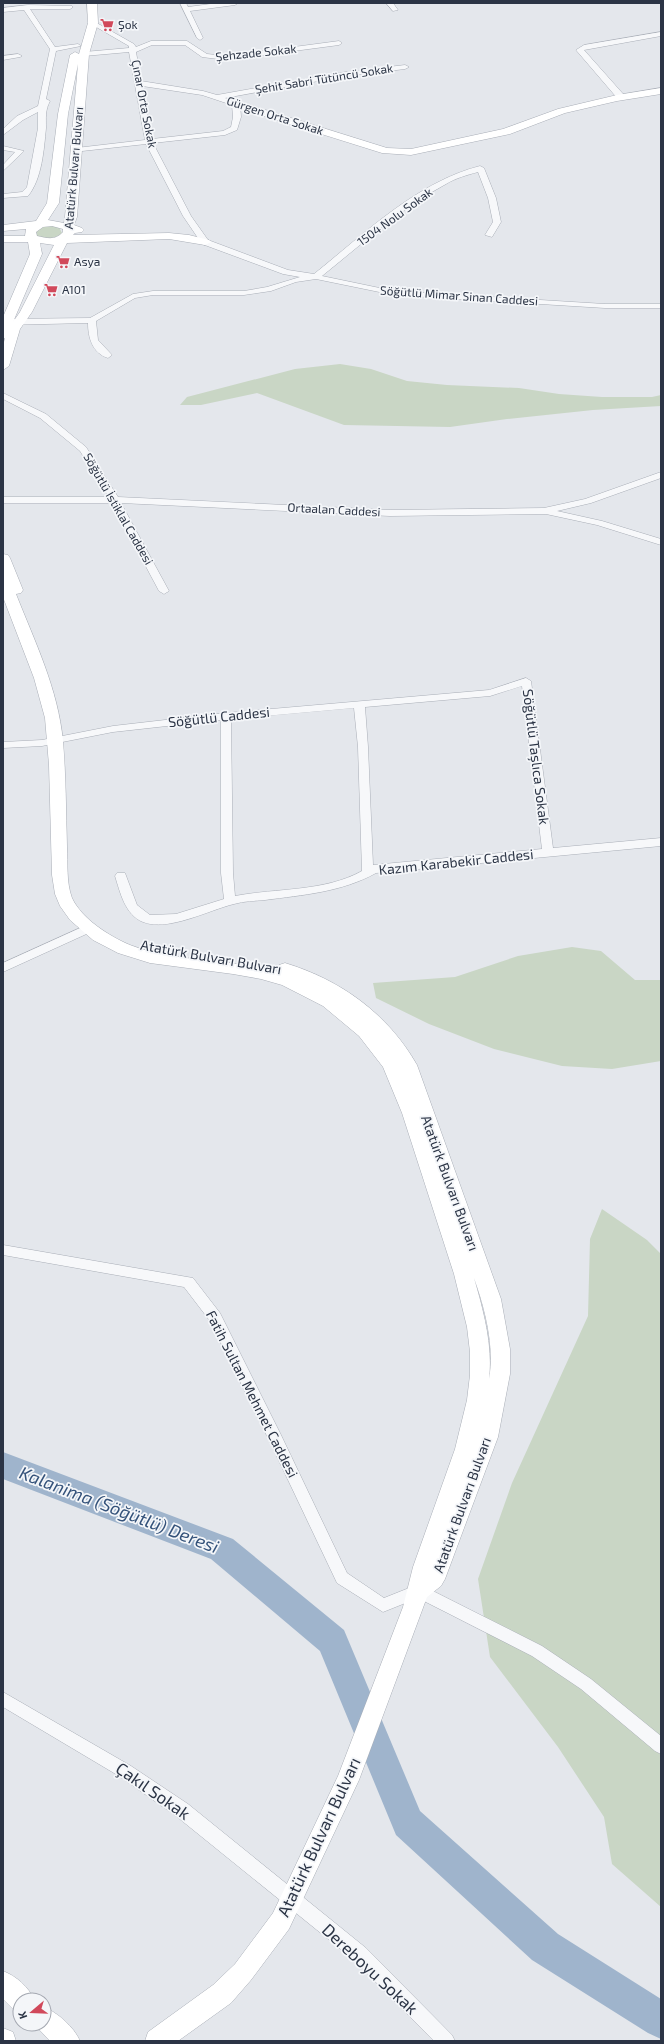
<svg xmlns="http://www.w3.org/2000/svg" width="664" height="2044" viewBox="0 0 664 2044" font-family="'Exo 2',sans-serif">
<style>
.green{fill:#c9d6c5}
.lines{fill:none;stroke-linecap:round;stroke-linejoin:round}
.river{fill:#9fb4cc;fill-rule:evenodd}
.street-casing{stroke:#a9aeb7;stroke-width:1}
.secondary-casing{stroke:#a9aeb7;stroke-width:1}
.street{fill:#f7f8fa;fill-rule:evenodd}
.secondary{fill:#fff;fill-rule:evenodd}
.labels{text-anchor:middle;stroke-width:3.5;stroke-linejoin:round;paint-order:stroke}
.far-poi-label{font-size:12px;fill:#2b3445;stroke:#f4f6f9;text-anchor:start}
.far-street-label{font-size:12px;fill:#2b3445;stroke:#f4f6f9}
.street-label{font-size:14px;fill:#2b3445;stroke:#f4f6f9}
.near-street-label{font-size:17px;fill:#2b3445;stroke:#f4f6f9}
.near-water-label{font-size:18px;font-style:italic;fill:#34527a;stroke:#f4f6f9}
</style>
<rect width="100%" height="100%" fill="#e4e7ec"/>
<path class="green" d="M47,225l12,2 3,6c-8,7 -16,6 -26,4l-2,-6z
M340,364l31,5 36,12 40,4 72,3 40,6 43,3h50l9,-2v11l-68,4 -86,9 -57,8 -106,-2 -87,-32 -56,12h-21l7,-8 108,-28z
M572,947l29,4 34,29h26v81l-49,8 -50,-3 -68,-17 -65,-25 -53,-26 -3,-15 82,-6 63,-21z
M602,1209l45,31 14,14v653l-49,-43 -8,-47 -46,-70 -68,-90 -12,-78 34,-96 76,-167 2,-77z"/>
<g class="lines">
<path class="river" d="M3,1452l230,87 111,91 76,181 138,123 103,65v40l-13,-6 -116,-73 -136,-125 -76,-184 -109,-92 -208,-80z"/>
<g class="street-casing">
<path id="street" d="M180,3h6l2,4 30,-4h20l-3,2 -45,6 13,27 -3,2 -3,-2z
M386,3h7l5,7 -5,1z
M28,5l44,1v2l-2,1h-40l25,38 23,-3 3,2 -25,5 -10,48 4,2c-5,9 -4,17 -4,27 -2,21 -4,51 -18,68l-25,2v-4l19,-2 5,-5 11,-59v-16l-15,8 -20,15v-6l14,-13 21,-10 12,-57 -26,-39 -21,2v-4z
M91,22h4l39,22 2,3 15,-6h36l20,13 19,2 113,-15 3,2 -3,2 -113,15 -24,-3 -17,-12h-33l-16,7 5,29 62,10 14,4 129,-23 59,-7 4,2 -4,2 -59,7 -121,22 15,6 1,13 -4,13 -12,5 -72,8 38,73 17,24 80,30 26,4c50,-40 103,-92 166,-108l4,2 12,30 5,24 -9,15 -7,-2 8,-13 -5,-24 -10,-26c-11,3 -22,6 -32,12 -45,24 -84,60 -124,92l72,15 211,13h56v4h-56l-211,-13 -78,-16 -20,3 -25,9 -27,4h-91l-18,3 -39,23 2,19 14,15 -4,3c-16,-5 -20,-21 -20,-35l-85,2v-6l87,-1 43,-24 20,-3h91l23,-4 33,-10 -17,-3 -81,-30 -19,-28 -37,-72 -73,8 -1,-2 4,-2 69,-8 -16,-88 -45,4 -4,-2 4,-2 45,-4v-2l-38,-22zM142,86l60,9 30,10 1,12 -2,10 -8,4 -71,8z
M661,32v4l-77,14 40,45 1,2 -4,2h-3l-42,-49 8,-5z
M18,54l4,2 -2,1 -17,3v-4z
M3,146l21,5 -21,20v-6l12,-13 -12,-2z
M3,393l43,21 40,33 32,50 272,13 154,-2 41,-9 76,-27v6l-70,25 -34,8 45,10 59,18v6l-64,-20 -51,-11 -156,2 -269,-13 48,88 -5,3 -5,-3 -47,-88h-109v-6h106l-29,-46 -40,-33 -37,-19z
M526,678l5,3 22,167 108,-10v8l-285,27c-34,19 -73,22 -111,27 -10,1 -21,1 -31,4 -25,6 -66,28 -91,18 -18,-7 -23,-30 -28,-46l2,-3h8l12,32 13,10 26,-1 48,-15 -3,-26v-153l-108,12 -71,14 -39,2v-6l39,-2 71,-14 113,-13 263,-23zM522,686l20,163 -169,16 -5,-118 -3,-40 125,-11zM354,708l4,39 4,124c-38,21 -85,17 -127,25l-2,-23 -2,-154z
M89,924l6,4 -2,3 -90,41v-9z
M3,1245l190,33 27,35 61,122 66,138 37,25 35,-14 123,62 49,33 70,57v18l-6,-3 -74,-62 -49,-33 -114,-58 -35,14 -46,-29 -67,-141 -60,-121 -26,-34 -181,-32z
M3,1692l128,74 57,38 178,144 86,87 3,6h-21l-80,-81 -178,-144 -57,-40 -116,-69z"/>
</g>
<g class="secondary-casing">
<path id="secondary" d="M87,3h10l1,20 -9,31 -12,163 -3,8 8,3 2,2 -2,2 -7,1 -2,2 96,-2 20,2 20,5 2,2 -6,3 -36,-6 -102,4 -35,69 -12,17 -11,37 -6,4v-24l2,-8 -2,1v-22l27,-63 -2,-12h-25v-6h22l1,-7 -23,2v-6l33,-4 11,-18 11,-89 12,-59 5,-3 4,2 9,-31zM78,64l-13,153 -1,6 -16,-3 11,-17 9,-89zM52,226l11,3v3c-8,9 -16,6 -26,4l-1,-4 7,-5zM40,243l14,2 -34,67 -7,10 29,-68z
M661,88v6l-44,7 -52,12 -55,21 -99,21 -29,-2 -150,-47 -1,-2 1,-2h8l147,46 24,1 92,-20 55,-20 59,-14z
M3,554l5,1 2,3 13,32 -2,3 -5,1c19,48 42,95 47,147 3,35 3,70 4,106 1,16 -1,35 5,51 10,21 37,38 58,47 47,18 100,13 149,27l-2,-3 2,-4 6,-2c56,17 103,51 132,102l84,234 9,50v25l-12,63 -53,142 -4,7 -14,11 -68,183 -70,149 -38,51 -20,23 -53,38h-33l3,-9 65,-47 22,-21 38,-51 65,-137 65,-169 10,-40 42,-118 12,-49 3,-25v-23l-3,-25 -13,-53 -52,-161 -19,-46 -24,-31 -36,-30 -41,-21 -21,-6 -28,-5 -83,-11 -32,-10 -25,-13 -23,-20 -10,-14 -5,-12 -3,-19 -3,-110 -4,-47 -11,-40 -31,-81zM474,1278c11,30 21,69 15,101 4,-34 -6,-69 -15,-101z
M3,1971c13,5 26,16 31,29h-14v11l-7,-2 -10,-10z
M44,2007c14,6 30,20 36,34h-30l-16,-17h10z
M3,2028l10,4 3,9h-13z"/>
</g>
<use href="#street" class="street"/>
<use href="#secondary" class="secondary"/>
</g>
<defs>
<g id="supermarket-bare" transform="scale(1.08)"><path d="M-6-5.5h2.5l.6 2H6L4.5 2H-2.5L-4.4-4H-6ZM-1.5 3.2a1.3 1.3 0 1 0 .1 0ZM3 3.2a1.3 1.3 0 1 0 .1 0Z" fill="#d1495b" stroke="#f4f6f9" stroke-width="2.5" paint-order="stroke"/></g>
</defs>
<g fill-rule="evenodd">
<use href="#supermarket-bare" x="107" y="25"/>
<use href="#supermarket-bare" x="63" y="262"/>
<use href="#supermarket-bare" x="51" y="290"/>
</g>
<g class="labels">
<g class="far-poi-label">
<text x="118" y="29">Şok</text>
<text x="74" y="266">Asya</text>
<text x="62" y="294">A101</text>
</g>
<g class="far-street-label">
<text transform="translate(256 53) rotate(-6)" y="4">Şehzade Sokak</text>
<text transform="translate(324 79) rotate(-9)" y="4">Şehit Sabri Tütüncü Sokak</text>
<text transform="translate(144 104) rotate(79)" y="4">Çınar Orta Sokak</text>
<text transform="translate(275 116) rotate(18)" y="4">Gürgen Orta Sokak</text>
<text transform="translate(74 168) rotate(-85)" y="4">Atatürk Bulvarı Bulvarı</text>
<text transform="translate(395 217) rotate(-36)" y="4">1504 Nolu Sokak</text>
<text transform="translate(459 296) rotate(4)" y="4">Söğütlü Mimar Sinan Caddesi</text>
<text transform="translate(118 509) rotate(60)" y="4">Söğütlü İstiklal Caddesi</text>
<text transform="translate(334 510) rotate(3)" y="4">Ortaalan Caddesi</text>
</g>
<g class="street-label">
<text transform="translate(219 717) rotate(-6)" y="5">Söğütlü Caddesi</text>
<text transform="translate(536 757) rotate(83)" y="5">Söğütlü Taşlıca Sokak</text>
<text transform="translate(456 862) rotate(-6)" y="5">Kazım Karabekir Caddesi</text>
<text transform="translate(211 957) rotate(10)" y="5">Atatürk Bulvarı Bulvarı</text>
<text transform="translate(450 1183) rotate(70)" y="5">Atatürk Bulvarı Bulvarı</text>
<text transform="translate(252 1394) rotate(63)" y="5">Fatih Sultan Mehmet Caddesi</text>
<text transform="translate(462 1505) rotate(-70)" y="5">Atatürk Bulvarı Bulvarı</text>
</g>
<g class="near-street-label">
<text transform="translate(153 1791) rotate(35)" y="6">Çakıl Sokak</text>
<text transform="translate(319 1837) rotate(-65)" y="6">Atatürk Bulvarı Bulvarı</text>
<text transform="translate(370 1969) rotate(43)" y="6">Dereboyu Sokak</text>
</g>
<g class="near-water-label">
<text transform="translate(119 1510) rotate(21)" y="6">Kalanima (Söğütlü) Deresi</text>
</g>
</g>
<rect width="664" height="2044" fill="none" stroke="#2b3445" stroke-width="8"/>
<g transform="translate(32 2012) rotate(251)"><circle r="19" fill="#f4f6f9" stroke="#a4a8b1"/>
<path d="M0-3L7 15L0 10L-7 15Z" fill="#d1495b"/>
<text y="-6" font-size="11" font-weight="bold" text-anchor="middle" fill="#2b3445">K</text>
</g>
</svg>
